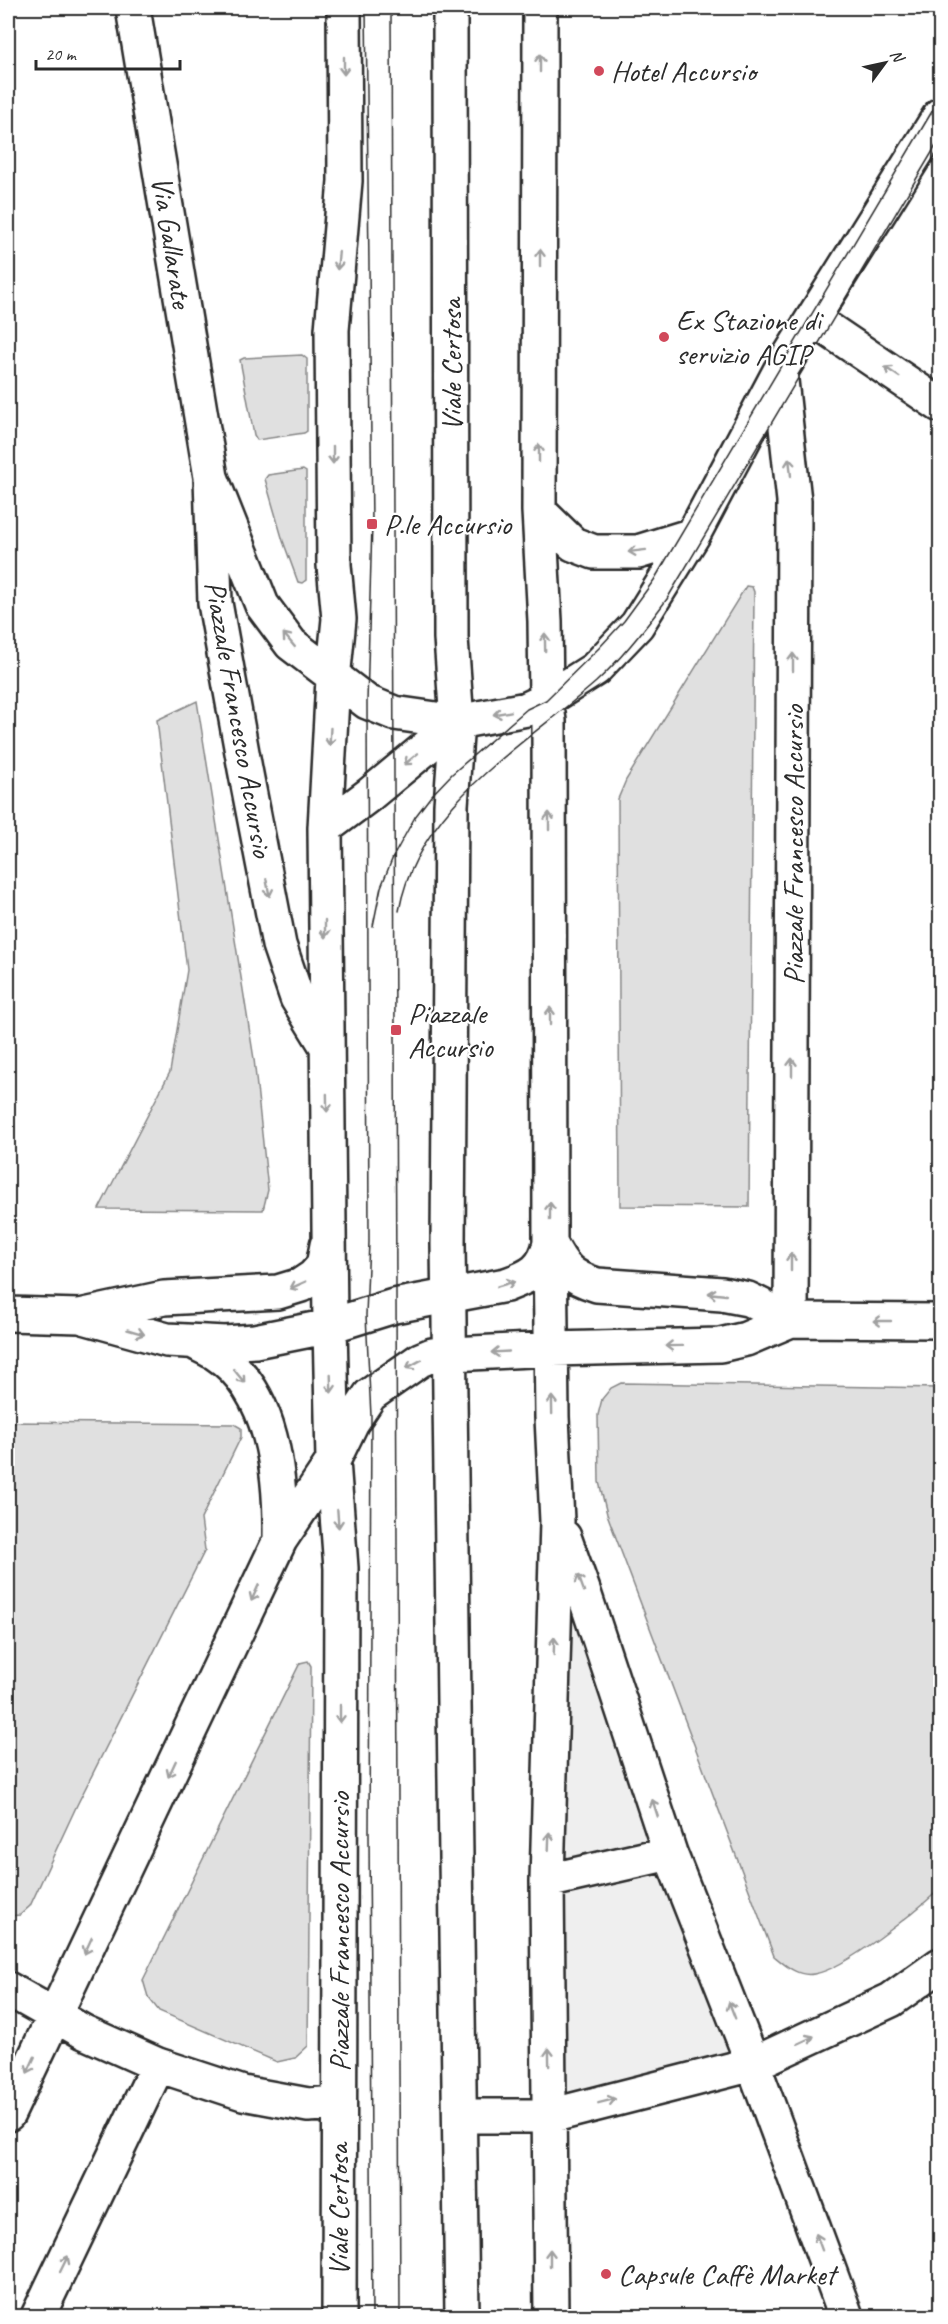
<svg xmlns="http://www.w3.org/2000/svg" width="948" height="2324" viewBox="0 0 948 2324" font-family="Caveat,sans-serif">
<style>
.built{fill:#efefef}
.green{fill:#e0e0e0;stroke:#868686;stroke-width:1.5}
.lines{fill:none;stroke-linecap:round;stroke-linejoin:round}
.minor-casing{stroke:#2b2b2b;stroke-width:38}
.major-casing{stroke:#2b2b2b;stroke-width:38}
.minor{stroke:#fff;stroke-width:33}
.major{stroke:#fff;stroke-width:33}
.tram{stroke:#2b2b2b;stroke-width:1.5}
.oneway{stroke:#a0a0a0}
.poi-dot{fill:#d1495b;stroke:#fff;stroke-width:2}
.labels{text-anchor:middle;stroke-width:4.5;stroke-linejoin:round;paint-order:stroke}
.poi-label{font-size:30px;fill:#2b2b2b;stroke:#fff;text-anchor:start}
.street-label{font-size:30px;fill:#2b2b2b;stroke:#fff}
</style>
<rect width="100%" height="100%" fill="#fff"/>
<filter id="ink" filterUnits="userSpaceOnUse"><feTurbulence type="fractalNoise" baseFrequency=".0167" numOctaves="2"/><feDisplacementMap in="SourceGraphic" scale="12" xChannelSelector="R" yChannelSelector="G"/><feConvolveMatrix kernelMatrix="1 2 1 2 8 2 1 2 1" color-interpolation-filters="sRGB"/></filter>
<g filter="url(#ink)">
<path class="built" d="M557,1521l196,543 -203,52z"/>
<path class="green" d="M302,355l5,4v72l-3,2 -47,7 -3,-5 -14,-75 4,-2z
M303,470l3,2v108l-4,3 -4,-1 -15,-41 -18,-62 3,-4z
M746,586l6,1 2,5 -5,615 -129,-1 -2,-407 8,-19z
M197,701l57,358 14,131 -5,20 -164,-1 71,-137 17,-102 -30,-250z
M621,1383l319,5v501c-24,22 -96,81 -126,85 -16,3 -28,-8 -40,-18l-167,-442 -8,-32 -1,-67 4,-16 9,-11z
M8,1422l226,2 7,4v9l-40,82 4,31 -128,255 -47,101 -10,9 -11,1z
M308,1661l3,5 -3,380 -13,12 -18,4 -118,-51 -11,-14 -5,-17 157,-317z"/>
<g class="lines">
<g class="minor-casing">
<path id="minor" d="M133,8l78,469 4,126 30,166 34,176 18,53 29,47
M540,8l-1,503 6,110 1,79 3,21 1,522 2,174 5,104 -10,360 4,435
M813,319l127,86
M780,371l14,130 -3,819
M211,477l51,128 29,39 76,58 27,11 63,9 70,-13 19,-9 49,-31 42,-44 56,-90 87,-164 160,-256
M539,511l34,33 21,8h44l55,-17
M325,828l44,-33 88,-73
M550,1243c13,25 20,34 47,42l125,9 26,5 43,21
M8,1314l72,2 84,-18 114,-6 23,-7 12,-8 10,-11 4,-21
M80,1316l87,24 58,3 30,-2 75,-15 64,-20 112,-21c25,-9 38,-15 44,-42
M194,1342c7,4 14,7 21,11 59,38 66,123 65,187
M564,1537l19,53 87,263 83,211 93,252
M547,1881l123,-28
M8,1989l76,43 74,33 85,28 65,12 30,-2
M8,2114l272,-574 53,-79 19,-39 18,-27 50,-35 12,-5 120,-6 168,-4 26,-6 45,-19 149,1
M460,2116h90l203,-52 138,-64 49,-35
M38,2316l120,-251
M339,2316l2,-748 -8,-107 -3,-135 -5,-498 8,-149 6,-60 -5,-54 -2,-235 13,-149 -1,-173"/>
</g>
<g class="major-casing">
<path id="major" d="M450,8l1,630 6,84 -6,83 -3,439 14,1072"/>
</g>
<use href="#minor" class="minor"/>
<use href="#major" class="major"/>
<path class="tram" d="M366,8l6,516 -5,178 2,540 -3,73 5,101 -2,417 3,483
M391,8l9,2308
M399,911c19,-106 122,-163 197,-229 27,-25 49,-53 71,-83l273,-460
M373,926l8,-39 12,-30 22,-40 16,-21 21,-22 75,-65 19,-9 53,-52 25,-27 30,-41 286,-482"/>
</g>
<defs><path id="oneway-shaft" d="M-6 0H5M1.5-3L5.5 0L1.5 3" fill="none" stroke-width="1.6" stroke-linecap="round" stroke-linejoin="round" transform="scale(1.5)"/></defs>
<g class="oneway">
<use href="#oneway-shaft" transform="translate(540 63) rotate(-90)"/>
<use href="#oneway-shaft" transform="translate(344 66) rotate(90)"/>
<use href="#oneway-shaft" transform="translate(540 258) rotate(-90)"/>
<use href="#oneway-shaft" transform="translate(338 261) rotate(95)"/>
<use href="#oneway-shaft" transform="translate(892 372) rotate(-146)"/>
<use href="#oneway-shaft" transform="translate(539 453) rotate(-90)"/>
<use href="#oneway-shaft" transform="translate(333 455) rotate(90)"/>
<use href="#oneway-shaft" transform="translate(790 467) rotate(-96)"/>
<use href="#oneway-shaft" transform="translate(637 551) rotate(173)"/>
<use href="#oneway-shaft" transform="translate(289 640) rotate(-130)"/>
<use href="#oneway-shaft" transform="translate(545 642) rotate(-91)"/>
<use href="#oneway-shaft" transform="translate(793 662) rotate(-90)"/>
<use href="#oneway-shaft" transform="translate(502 713) rotate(170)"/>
<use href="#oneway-shaft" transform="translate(330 737) rotate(93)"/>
<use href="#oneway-shaft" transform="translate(411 759) rotate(141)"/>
<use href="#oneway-shaft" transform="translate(549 821) rotate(-90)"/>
<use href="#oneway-shaft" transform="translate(268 888) rotate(79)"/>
<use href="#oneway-shaft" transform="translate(325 929) rotate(90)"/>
<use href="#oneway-shaft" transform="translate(550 1016) rotate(-90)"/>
<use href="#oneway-shaft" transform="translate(792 1067) rotate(-90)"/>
<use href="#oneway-shaft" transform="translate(327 1103) rotate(89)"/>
<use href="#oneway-shaft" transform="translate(550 1211) rotate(-90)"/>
<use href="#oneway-shaft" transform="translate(791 1262) rotate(-90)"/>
<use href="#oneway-shaft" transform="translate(506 1284) rotate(-16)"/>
<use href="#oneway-shaft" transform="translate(298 1285) rotate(156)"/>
<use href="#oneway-shaft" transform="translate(717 1294) rotate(-174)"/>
<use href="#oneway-shaft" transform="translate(882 1321) rotate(-180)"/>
<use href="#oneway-shaft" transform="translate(136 1332) rotate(16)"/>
<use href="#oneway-shaft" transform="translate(674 1346) rotate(179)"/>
<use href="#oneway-shaft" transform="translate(500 1352) rotate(177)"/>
<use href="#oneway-shaft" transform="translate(414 1364) rotate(151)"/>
<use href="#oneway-shaft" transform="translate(239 1376) rotate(51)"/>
<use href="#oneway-shaft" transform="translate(331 1384) rotate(88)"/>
<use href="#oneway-shaft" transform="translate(552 1405) rotate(-91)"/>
<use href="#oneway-shaft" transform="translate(338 1519) rotate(86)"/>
<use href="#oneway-shaft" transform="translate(581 1583) rotate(-110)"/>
<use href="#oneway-shaft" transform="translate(255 1593) rotate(115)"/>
<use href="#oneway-shaft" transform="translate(554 1646) rotate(-88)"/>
<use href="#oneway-shaft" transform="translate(340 1714) rotate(90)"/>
<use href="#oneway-shaft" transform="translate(172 1769) rotate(115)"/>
<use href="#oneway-shaft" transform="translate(655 1808) rotate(-108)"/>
<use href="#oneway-shaft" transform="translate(549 1841) rotate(-88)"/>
<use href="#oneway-shaft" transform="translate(88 1946) rotate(115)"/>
<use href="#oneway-shaft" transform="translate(732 2010) rotate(-111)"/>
<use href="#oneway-shaft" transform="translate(806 2040) rotate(-25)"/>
<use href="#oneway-shaft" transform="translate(549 2057) rotate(-91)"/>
<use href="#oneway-shaft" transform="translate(31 2065) rotate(115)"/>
<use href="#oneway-shaft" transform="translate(607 2101) rotate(-14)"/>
<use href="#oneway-shaft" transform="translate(819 2242) rotate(-110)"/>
<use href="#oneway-shaft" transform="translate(550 2258) rotate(-90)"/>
<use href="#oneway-shaft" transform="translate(64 2264) rotate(-64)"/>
</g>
</g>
<g class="poi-dot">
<circle cx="599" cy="71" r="6"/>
<circle cx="664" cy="337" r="6"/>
<rect x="366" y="518" width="12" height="12" rx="3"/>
<rect x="390" y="1024" width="12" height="12" rx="3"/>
<circle cx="606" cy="2274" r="6"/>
</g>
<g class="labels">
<g class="poi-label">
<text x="611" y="81">Hotel Accursio</text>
<text x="676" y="330">Ex Stazione di<tspan x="676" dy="34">servizio AGIP</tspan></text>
<text x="384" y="534">P.le Accursio</text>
<text x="408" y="1023">Piazzale<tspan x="408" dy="34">Accursio</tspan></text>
<text x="618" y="2284">Capsule Caffè Market</text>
</g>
<g class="street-label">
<text transform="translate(172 242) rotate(81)" y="10">Via Gallarate</text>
<text transform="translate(451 365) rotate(-90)" y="10">Viale Certosa</text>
<text transform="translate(239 719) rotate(80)" y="10">Piazzale Francesco Accursio</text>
<text transform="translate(793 845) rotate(-90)" y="10">Piazzale Francesco Accursio</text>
<text transform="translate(339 1932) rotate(-90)" y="10">Piazzale Francesco Accursio</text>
<text transform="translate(338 2210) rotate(-90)" y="10">Viale Certosa</text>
</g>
</g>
<rect width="948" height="2324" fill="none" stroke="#fff" stroke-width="30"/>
<rect x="15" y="15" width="918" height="2294" fill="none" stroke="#2b2b2b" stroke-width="2" filter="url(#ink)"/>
<g transform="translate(885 63) rotate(57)" stroke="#ffffff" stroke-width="4.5" paint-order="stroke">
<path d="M0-4.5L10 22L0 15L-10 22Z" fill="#2b2b2b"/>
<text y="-9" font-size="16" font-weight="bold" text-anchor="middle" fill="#2b2b2b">N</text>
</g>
<path d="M36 60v9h144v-9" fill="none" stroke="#2b2b2b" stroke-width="3"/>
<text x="45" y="60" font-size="18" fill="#2b2b2b" stroke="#ffffff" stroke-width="4.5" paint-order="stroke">20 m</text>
</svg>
